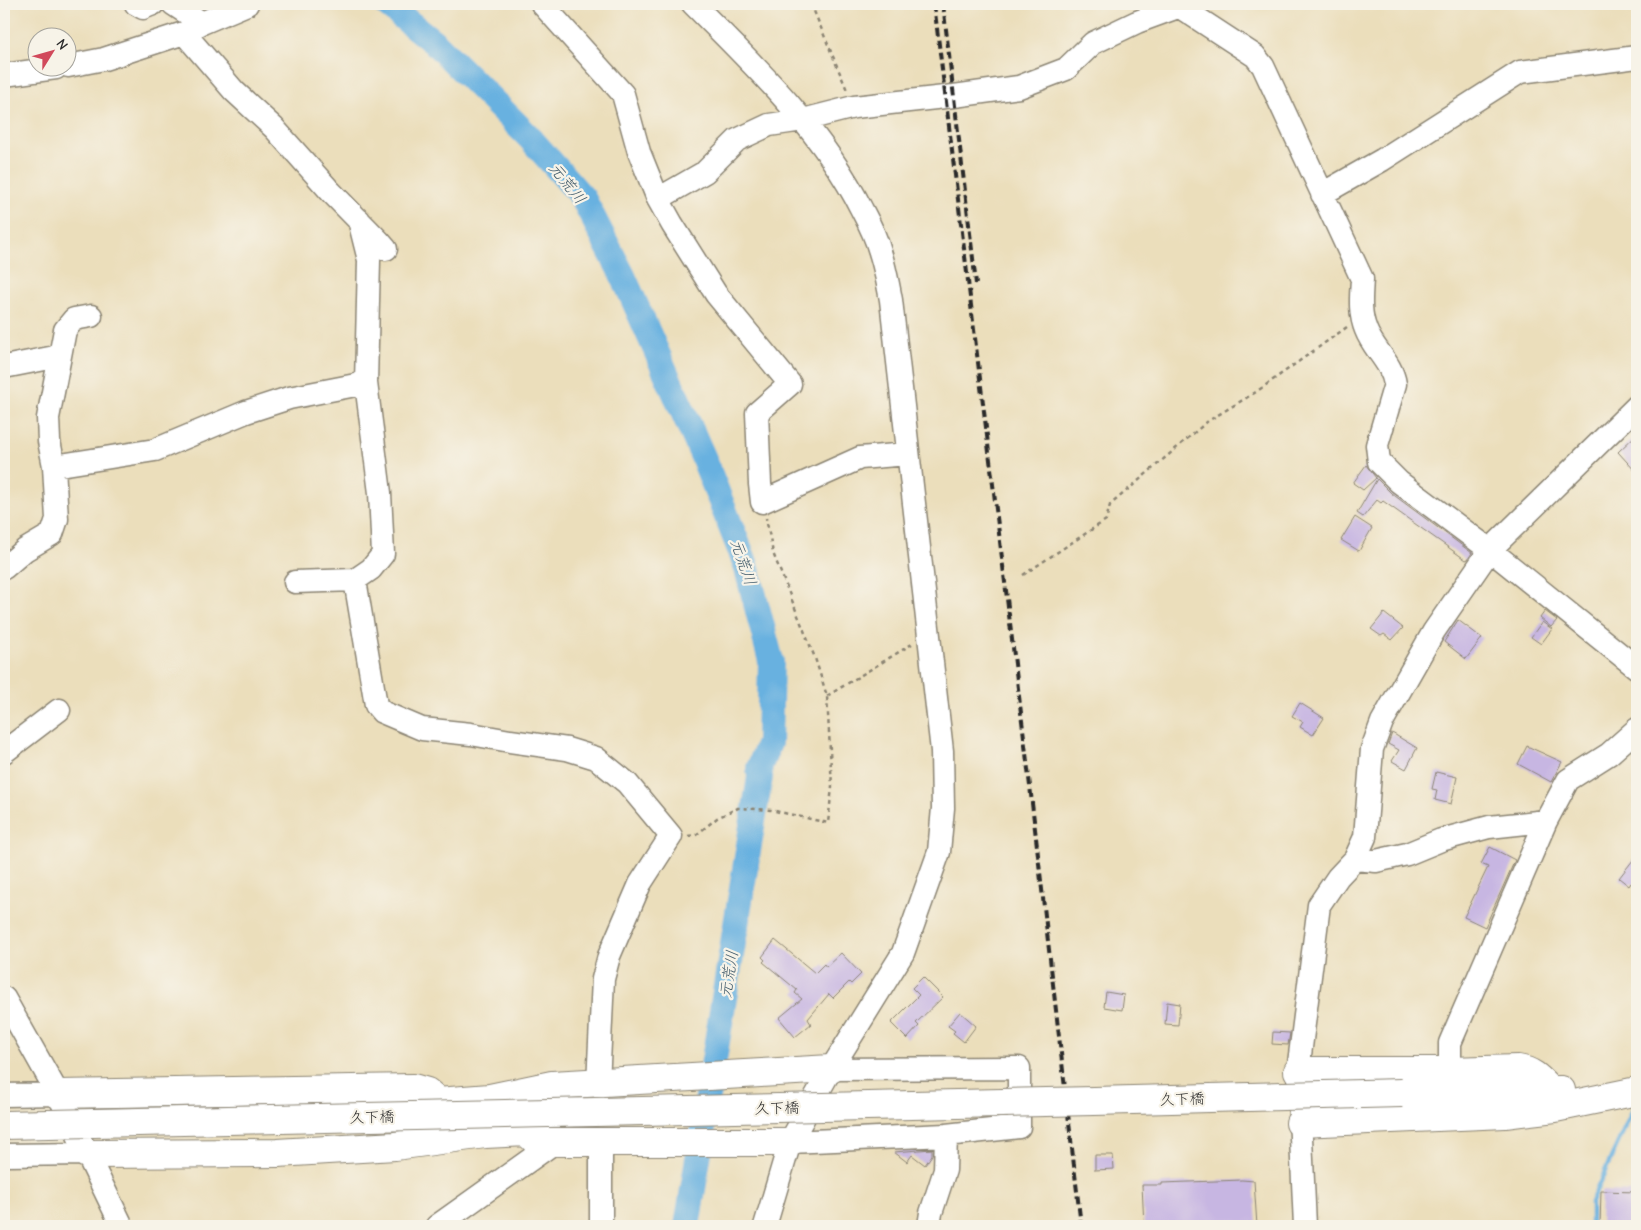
<svg xmlns="http://www.w3.org/2000/svg" width="1641" height="1230" viewBox="0 0 1641 1230" font-family="'Comic Neue','Klee One',sans-serif">
<style>
.lines{fill:none;stroke-linecap:round;stroke-linejoin:round}
.stream{stroke:#68b1e0;stroke-width:4.5}
.river{stroke:#68b1e0;stroke-width:26}
.building{fill:#c7b6e2}
.minor-casing{stroke:#8b8473;stroke-width:25}
.major-casing{stroke:#8b8473;stroke-width:30}
.path{stroke:#8b8473;stroke-width:2.5;stroke-dasharray:4 4;stroke-linecap:butt}
.minor{stroke:#fff;stroke-width:22}
.major{stroke:#fff;stroke-width:28}
.rail{stroke:#2b2b2b;stroke-width:4;stroke-dasharray:8 4;stroke-linecap:butt}
.major-bridge-casing{stroke:#8b8473;stroke-width:30;stroke-linecap:butt}
.major-bridge{stroke:#fff;stroke-width:28}
.labels{text-anchor:middle;stroke-width:4.5;stroke-linejoin:round;paint-order:stroke}
.street-label{font-size:15px;fill:#2b2b2b;stroke:#f7f3e8}
.water-label{font-size:16px;font-style:italic;fill:#405a6a;stroke:#f7f3e8}
</style>
<rect width="100%" height="100%" fill="#f7f3e8"/>
<filter id="ink" filterUnits="userSpaceOnUse"><feTurbulence type="fractalNoise" baseFrequency=".02" numOctaves="2"/><feDisplacementMap in="SourceGraphic" scale="10" xChannelSelector="R" yChannelSelector="G"/><feConvolveMatrix kernelMatrix="1 2 1 2 8 2 1 2 1" color-interpolation-filters="sRGB"/></filter>
<filter id="wash" filterUnits="userSpaceOnUse"><feTurbulence type="fractalNoise" baseFrequency=".0096" numOctaves="4" result="noise"/><feDisplacementMap in="SourceGraphic" scale="20" xChannelSelector="R" yChannelSelector="G"/><feGaussianBlur stdDeviation="1.12" result="paint"/><feColorMatrix in="noise" values="0 0 0 0 0 0 0 0 0 0 0 0 0 0 0 0 0 1.4 0 .05"/><feComposite in="paint" operator="in"/></filter>
<g filter="url(#wash)">
<rect width="100%" height="100%" fill="#ebdebb"/>
<g class="lines">
<path class="stream" d="M1591,1226v-24l46,-101"/>
<path class="river" d="M386,4l50,40 93,93 54,61 40,78 81,183 42,106 25,96 -2,82 -10,25 1,9 -73,449"/>
</g>
<g id="blocks">
<path class="building" d="M1637,434v39l-19,-21z
M1366,465l10,13 -13,12 -10,-7z
M1377,479l14,14 81,60 -4,6 -2,1 -83,-59 -2,2 -4,-3 -14,17 -6,-4z
M1355,517l17,11 -13,23 -18,-11z
M1545,611l12,9 -6,7 -11,-9z
M1384,613l19,15 -11,12 -8,-6 -3,2 -10,-7z
M1458,620l24,18 -16,21 -22,-17z
M1542,622l10,7 -11,15 -10,-7z
M1300,703l24,15 -11,17 -13,-8 3,-5 -11,-6z
M1392,733l25,15 -11,21 -14,-8 7,-11 -11,-6z
M1527,746l35,16 -11,20 -33,-18z
M1436,772l21,5 -6,27 -16,-4 2,-10 -5,-1z
M1490,847l25,13 -30,67 -21,-10 24,-50 -7,-3z
M1637,855v33l-6,-5 -2,3 -10,-8z
M775,940l40,33 9,-9 2,3 15,-14 20,21 -10,10 -2,-2 -16,16 -4,-4 -21,25 3,5 -16,13 -16,-19 23,-19 -7,-6 2,-3 -34,-28 2,-2 -3,-3z
M923,977l20,20 -27,26 3,3 -12,13 -16,-16 28,-28 -7,-7z
M1106,992l18,3 -2,15 -18,-3z
M1167,1002l13,2 -2,21 -13,-1z
M960,1012l16,14 -12,16 -11,-9 2,-2 -7,-5z
M1273,1032l17,1 -2,12 -16,-1z
M932,1149v6l-7,10 -13,-10 -5,7 -13,-10z
M1095,1155h18l1,14 -19,1z
M1242,1180l12,1 3,45h-113l-2,-41h20v-2z
M1601,1191l36,1v34h-37z"/>
</g>
</g>
<g filter="url(#ink)">
<use href="#blocks" fill-opacity="0" stroke="#8b8473" stroke-width="1"/>
<g class="lines">
<g class="minor-casing">
<path id="minor" d="M136,4l7,4 10,-4
M173,4l29,19
M542,4l81,90 16,58 19,47 14,25 44,70 74,90 -33,29 3,71 2,18 98,-44 48,-4
M693,4c62,62 129,126 169,206 7,13 14,27 18,42 5,15 8,32 11,48l51,451 1,57 -4,44 -36,101 -72,116 -41,73 -25,84
M1180,7l75,49 8,10 99,213c-1,17 -3,34 4,51 7,19 26,33 29,54l-18,61 2,17 20,20 91,68 147,118
M184,33l50,58 40,37 57,64 48,49 7,8
M68,66l36,-7 80,-26 18,-10 45,-19
M4,75l52,-7
M1322,194l60,-34 138,-88 117,-15
M658,199l47,-27 32,-32 32,-15 34,-5 51,-13 100,-11 65,-9 47,-18 27,-26 44,-21 49,-18
M60,356l5,-26 9,-11 17,-3
M4,367l56,-11 -12,62 1,23 5,25 3,53 -5,15 -27,16 -21,18
M54,466l101,-16 91,-38 43,-14 77,-15
M355,580l21,125 6,7 40,17 49,5 39,7 57,8 29,9 31,25 44,53 -31,48 -31,72 -6,23 -5,105
M295,582l60,-2 16,-11 12,-15 -3,-61 -14,-110 3,-123 -10,-40
M4,752l55,-42
M1355,859l21,2 31,-7 34,-14 48,-13 57,-6
M4,998l54,96 64,132
M1450,1071v-28l96,-222 22,-41 41,-26 28,-25
M4,1095l54,-1
M601,1142v84
M790,1142l156,-7 73,-8v-59l-188,1
M4,1155l83,-1
M437,1226l118,-84
M929,1226l2,-13 14,-43 1,-35
M1305,1226l-7,-155 21,-166 19,-28 17,-18 10,-22 7,-88 10,-27 52,-91 56,-81 147,-144"/>
</g>
<g class="major-casing">
<path id="major" d="M1298,1071h152l68,-2c15,2 22,11 32,21
M1402,1093l159,-3
M58,1094l355,-6 14,4 13,11
M424,1103l66,-5 62,-13 279,-16
M1300,1123l205,-9 50,-6 82,-17
M87,1154l190,-1 118,-7 90,-12 42,-2 8,8 10,2h245"/>
</g>
<path class="path" d="M811,4l36,86
M1023,575l83,-55 4,-15 98,-84 48,-29 91,-65
M827,696l85,-52
M688,836l8,-1 21,-17 21,-10 33,2 57,13 4,-36 -5,-91 -12,-38 -42,-105 -7,-35"/>
<use href="#minor" class="minor"/>
<use href="#major" class="major"/>
<path class="rail" d="M934,4l96,782 51,440
M943,4l33,280"/>
<g class="major-bridge-casing">
<path id="major-bridge" d="M4,1125l1090,-24 308,-8"/>
</g>
<use href="#major-bridge" class="major-bridge"/>
</g>
</g>
<g class="labels">
<g class="street-label">
<text transform="translate(1182 1099) rotate(-2)" y="5">久下橋</text>
<text transform="translate(777 1108) rotate(-1)" y="5">久下橋</text>
<text transform="translate(372 1117) rotate(-1)" y="5">久下橋</text>
</g>
<g class="water-label">
<text transform="translate(568 183) rotate(51)" y="6">元荒川</text>
<text transform="translate(744 562) rotate(71)" y="6">元荒川</text>
<text transform="translate(728 974) rotate(-81)" y="6">元荒川</text>
</g>
</g>
<rect width="1641" height="1230" fill="none" stroke="#f7f3e8" stroke-width="20"/>
<g transform="translate(52 52) rotate(53)"><circle r="24" fill="#f7f3e8" stroke="#a5a39c"/>
<path d="M0-4L9 19L0 12L-9 19Z" fill="#d1495b"/>
<text y="-8" font-size="14" font-weight="bold" text-anchor="middle" fill="#2b2b2b">N</text>
</g>
</svg>
